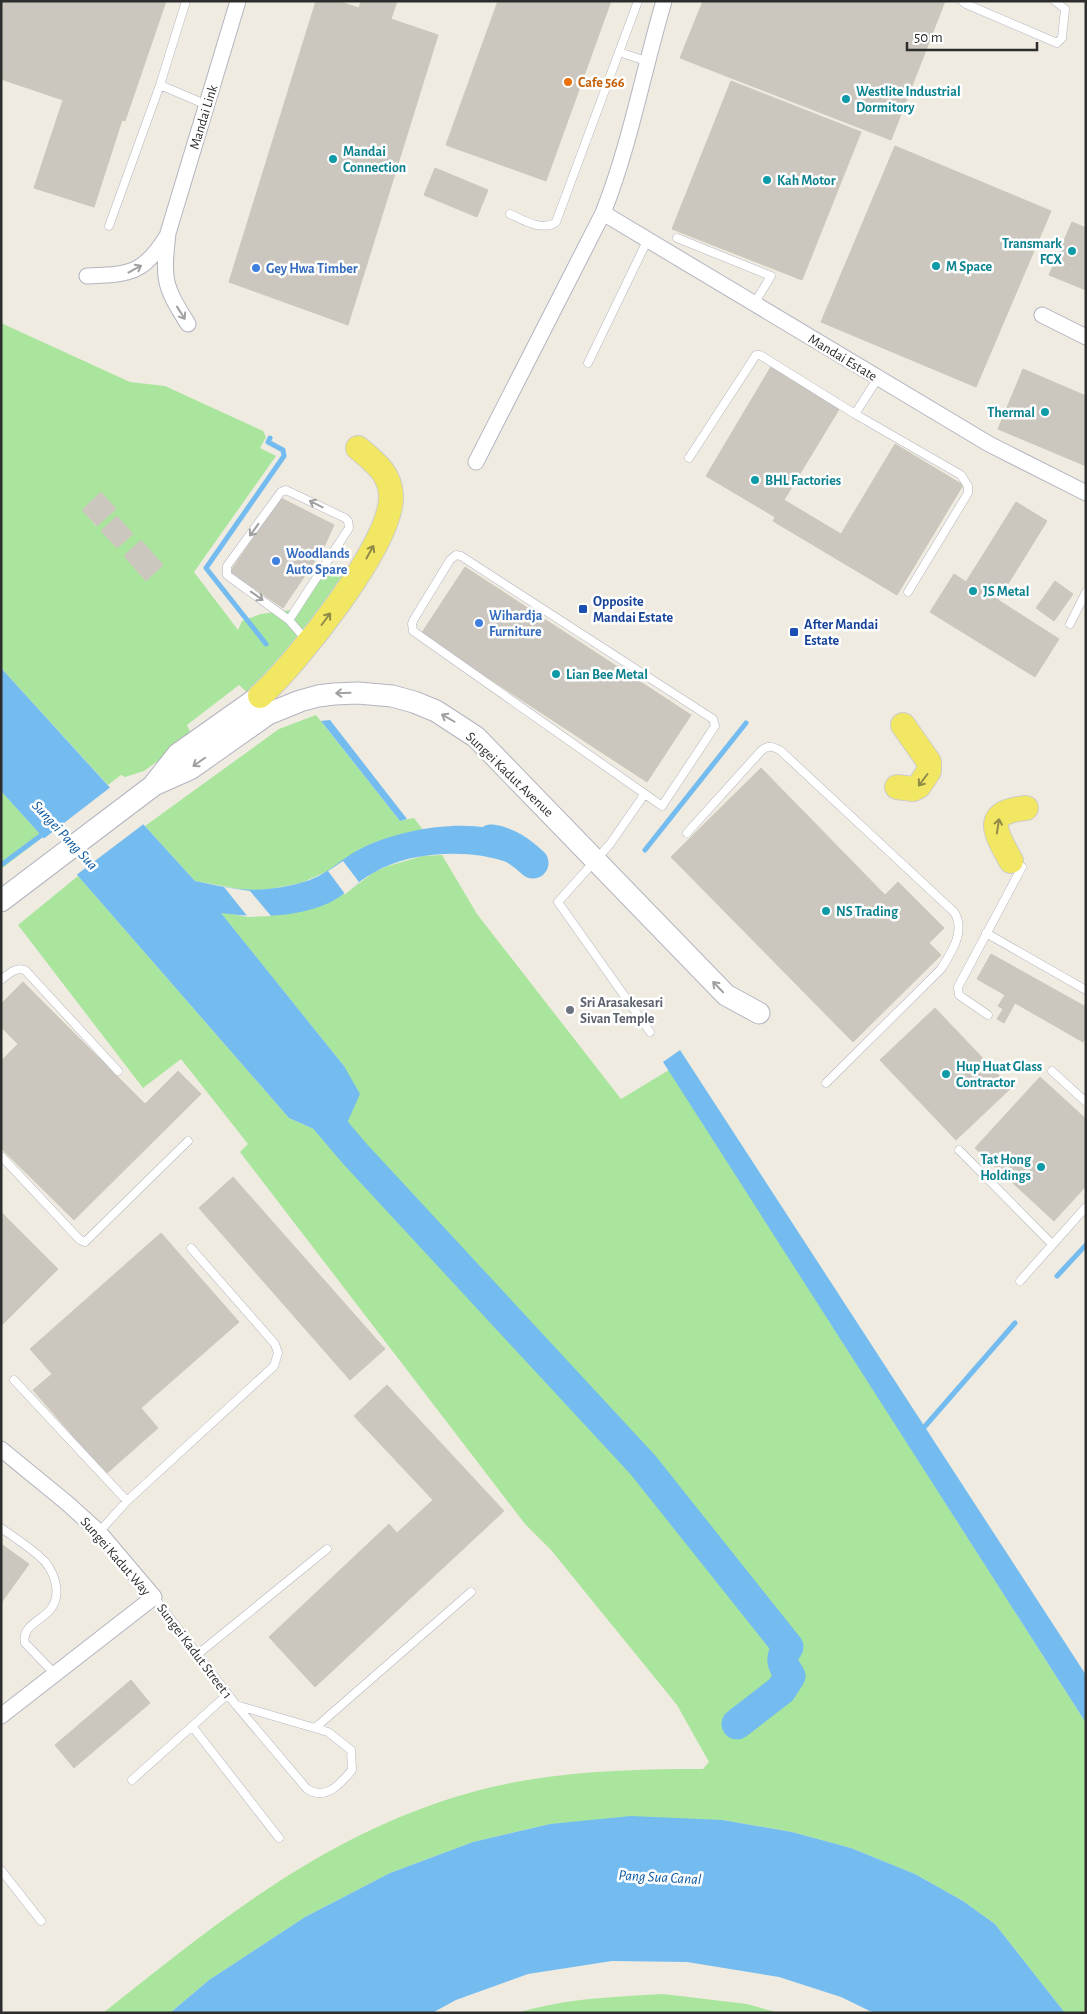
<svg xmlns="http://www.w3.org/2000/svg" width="1087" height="2014" viewBox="0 0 1087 2014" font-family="'Alegreya Sans',sans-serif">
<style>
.green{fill:#aae59d;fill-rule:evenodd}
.water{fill:#74bcf0}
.pier{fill:#efebe0}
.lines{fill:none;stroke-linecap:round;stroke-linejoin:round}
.stream{stroke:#74bcf0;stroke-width:5}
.river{stroke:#74bcf0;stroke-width:31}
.building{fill:#cbc7bf;stroke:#cbc7b9}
.lane-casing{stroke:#b3b4c1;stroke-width:9}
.street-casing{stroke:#b3b4c1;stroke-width:17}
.secondary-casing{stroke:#b3b4c1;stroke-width:23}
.primary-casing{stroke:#cdcdcd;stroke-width:26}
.lane{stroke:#fff;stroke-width:8}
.street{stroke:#fff;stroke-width:15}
.secondary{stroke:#fff;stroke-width:21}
.primary{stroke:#f2e762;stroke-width:24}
.oneway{stroke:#a0a0a0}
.oneway2{stroke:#908a48}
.food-dot{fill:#e8710a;stroke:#fff;stroke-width:2}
.culture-dot{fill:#0f9aa8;stroke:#fff;stroke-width:2}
.shop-dot{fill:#3f7fe0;stroke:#fff;stroke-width:2}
.transit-dot{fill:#1a4fb4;stroke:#fff;stroke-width:2}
.worship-dot{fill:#6b7280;stroke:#fff;stroke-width:2}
.labels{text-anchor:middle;stroke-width:5;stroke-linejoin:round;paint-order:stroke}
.food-label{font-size:14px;font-weight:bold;fill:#c56008;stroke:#fff;text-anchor:start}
.culture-label{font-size:14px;font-weight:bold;fill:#0d838f;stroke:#fff;text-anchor:start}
.street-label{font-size:14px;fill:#2d2d2d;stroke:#fff}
.shop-label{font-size:14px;font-weight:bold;fill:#366cbe;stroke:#fff;text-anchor:start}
.transit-label{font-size:14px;font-weight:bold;fill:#164399;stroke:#fff;text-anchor:start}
.worship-label{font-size:14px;font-weight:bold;fill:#5b616d;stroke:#fff;text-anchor:start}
.water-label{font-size:15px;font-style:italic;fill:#0c58a2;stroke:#fff}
</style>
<rect width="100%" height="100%" fill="#efebe0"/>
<path class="green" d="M1,323l129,59 35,4 98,45 3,6 -6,11 16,8 -82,116 44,58 4,-9 19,-7 30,-4 23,-34 16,-2 15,-7 5,6 -32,47 -69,74 -10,-9 -52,40 5,11 -48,35 -19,6 -4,-2 -13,10 -107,-117zM101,492l15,17 -20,17 -14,-16zM117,517l16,17 -16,14 -15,-17zM141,541l22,24 -17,16 -22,-25z
M316,715l84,106 14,-3 9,12 -45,11 -18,8 -32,22 -27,12 -31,6 -20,2 -55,-10 -50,-55 134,-97z
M1,791l42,46 -42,32z
M442,855l35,59 144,185 48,-29 417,653v290h-21l-70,-89 -32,-23 -48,-27 -64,-26 -59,-16 -69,-12 -173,4 -77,18 -83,31 -85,44 -96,63 -39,33h-67c111,-88 211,-171 349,-215 81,-26 166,-29 251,-29l6,-7 -32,-57 -126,-155 -26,-26 -285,-372 8,-8 -67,-85 -38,29 -125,-163 60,-49 211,242 36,16 25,24 8,-7 -14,-21v-64l-124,-154 28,5 97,-23 29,-22 14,-6 35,-10z
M663,1994l84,10 32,9h-261c47,-15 96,-16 145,-19z"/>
<path class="water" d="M1,668l194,213c42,9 62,13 105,2 28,-7 39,-24 62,-35 34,-17 89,-27 126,-20 18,3 34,12 48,23l-13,18c-40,-22 -111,-20 -150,4 -16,9 -28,22 -44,30 -34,15 -73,15 -108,10l123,153 16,28 -16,36 14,21 -8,7 -25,-24 -36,-16 -211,-242 -77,-85z
M330,720l77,99 -7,2 -79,-100z
M680,1050l406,625v48l-423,-661z
M631,1816l92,4 69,12 59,16 64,26 48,27 32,23 70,89h-191l-33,-16 -62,-20 -92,-15 -75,-1 -84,13 -72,26 -24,13h-262l39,-33 96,-63 85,-44 83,-31 77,-18z"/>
<path class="pier" d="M112,786l33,37 -70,53 -33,-36z
M343,861l16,21 -14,12 -17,-23z
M224,887l26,4 21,25 -23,1z"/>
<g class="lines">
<path class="stream" d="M266,644l-60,-76 78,-112 -1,-6 -15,-8 2,-4
M645,850l101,-127
M1,865l46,-34
M1057,1276l29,-31
M920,1432l95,-109"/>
<path class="river" d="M491,840c17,2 30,12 42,23
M327,1121l28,33 288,311 145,182c-9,12 -5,18 2,29l-9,14 -44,34"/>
</g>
<path class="building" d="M1,1h165l-41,120 -3,-1 -28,87 -60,-19 29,-88 -62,-21z
M316,1h22l21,7 2,-7h36l-6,18 47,16 -90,290 -119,-43z
M498,1h113l-65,180 -100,-36z
M703,1h242l-54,139 -211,-82z
M731,81l130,51 -59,148 -130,-51z
M895,146l156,65 -75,176 -155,-65z
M435,168l53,22 -11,27 -53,-22z
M1072,222l14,6v62l-37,-15z
M772,365l69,41 -57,94 57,34 54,-90 68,41 -66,110 -124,-74 2,-4 -69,-41z
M1023,369l63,27v70l-88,-37z
M101,492l15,17 -19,17 -15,-16z
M281,498l53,27 -11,24 -40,59 -53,-36z
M1016,502l31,19 -49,79 61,39 -24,38 -105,-65 24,-38 12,8z
M117,516l16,18 -16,14 -16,-17z
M141,540l22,25 -17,16 -22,-25z
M465,567l226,148 -44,67 -226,-148z
M1055,581l18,13 -19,27 -18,-13z
M761,768l124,127 13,-13 46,46 -15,15 12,12 -88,87 -182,-185z
M991,954l95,53v30l-3,5 -68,-39 -11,20 -7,-4 6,-10 -5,-3 7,-11 -28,-16z
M23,982l122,122 33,-33 23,23 -127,126 -73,-72v-87l17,-17 -17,-17v-23z
M935,1008l76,80 -55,52 -76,-80z
M1040,1077l46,42v67l-32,35 -79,-73z
M233,1177l152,172 -35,31 -151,-172z
M1,1212l57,57 -57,57z
M161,1233l78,89 -98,86 17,20 -52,46 -73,-84 19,-16 -22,-25z
M387,1385l117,126 -189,176 -46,-50 120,-113 8,9 36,-33 -79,-84z
M1,1544l28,20 -28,39z
M131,1680l19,23 -76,65 -19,-23z"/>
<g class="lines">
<g class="lane-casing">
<path id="lane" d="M962,1l4,3 91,39 5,-5 3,-29 -10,-8
M619,52l27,9
M160,85l47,20
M510,214c13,6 33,18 46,8l82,-221
M109,226l51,-141 26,-84
M677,238l94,38 -17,28
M588,363l60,-124
M855,414l23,-36
M689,458l67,-103h4l95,59 106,61 7,11v7l-60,99
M456,555l5,1 252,163 2,7 -53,80 -249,-175 -1,-7 2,-5 36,-59z
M289,620l60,-92 -1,-7 -3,-3 -59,-28 -5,2 -54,74v9l62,45 18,21
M1070,624l16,-32
M644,795l-34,49 -52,58 92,130
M687,833l74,-82c7,-6 12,-5 20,0l173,161c12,18 -2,40 -13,57l-115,114
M986,933l100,57
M1,980c8,-6 14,-13 24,-10l93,101
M988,1015l-29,-20 -1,-8 64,-120
M1052,1071l34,31
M959,1150l93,94
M1,1156l79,84 5,2 103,-101
M1020,1281l66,-74
M14,1380l113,121
M1,1528c13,9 27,18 38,28 15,12 25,39 10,55 -9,10 -28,16 -24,32l30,31
M99,1532l28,-31 147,-135 4,-13 -3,-9 -84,-96
M154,1597l82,108 71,84c19,12 33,-5 45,-19l-1,-20 -23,-18 -92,-27
M198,1654l129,-105
M192,1726l87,112
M315,1728l156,-136
M132,1780l96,-86
M1,1870l40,51"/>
</g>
<g class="street-casing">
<path id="street" d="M603,213l386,231 97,49
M87,276c42,-2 56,-1 80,-40
M1042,315l44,22
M188,324c-25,-40 -25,-44 -20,-91l70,-232
M476,462l127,-249c27,-68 40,-141 61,-212
M1,1449l66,54 32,29 55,65 -153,119"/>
</g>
<g class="secondary-casing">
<path id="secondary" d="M155,783l23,-29 82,-58
M1,901l153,-116 36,-16 78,-55 32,-13 18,-5 16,-2 24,-1 34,3 22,6 22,9 40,26 250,258 33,18"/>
</g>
<g class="primary-casing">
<path id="primary" d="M260,696c36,-32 132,-152 131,-199 0,-23 -16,-35 -33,-49
M897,787l16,2 6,-3 10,-15v-9l-26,-37
M1011,861c-15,-28 -30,-49 15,-53"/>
</g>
<use href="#lane" class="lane"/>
<use href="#street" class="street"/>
<use href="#secondary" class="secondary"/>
<use href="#primary" class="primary"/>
</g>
<defs><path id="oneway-shaft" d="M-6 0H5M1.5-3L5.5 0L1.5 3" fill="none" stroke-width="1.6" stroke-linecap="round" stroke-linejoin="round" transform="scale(1.25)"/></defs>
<g class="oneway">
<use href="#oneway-shaft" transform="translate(135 269) rotate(-29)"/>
<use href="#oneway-shaft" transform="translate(181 313) rotate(58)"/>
<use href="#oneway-shaft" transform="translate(316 504) rotate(-153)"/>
<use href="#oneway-shaft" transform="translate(254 530) rotate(126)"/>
<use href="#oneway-shaft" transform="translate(257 596) rotate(36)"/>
<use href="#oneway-shaft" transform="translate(343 693) rotate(178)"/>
<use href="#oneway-shaft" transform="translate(448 718) rotate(-150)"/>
<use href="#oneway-shaft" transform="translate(199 762) rotate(145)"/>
<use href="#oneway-shaft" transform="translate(718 987) rotate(-134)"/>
</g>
<g class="oneway2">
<use href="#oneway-shaft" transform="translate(370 552) rotate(-61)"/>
<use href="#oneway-shaft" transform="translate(326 619) rotate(-53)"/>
<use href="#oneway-shaft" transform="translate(923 780) rotate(127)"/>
<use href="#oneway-shaft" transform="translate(998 826) rotate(-81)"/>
</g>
<circle class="food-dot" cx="568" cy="82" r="5"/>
<g class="culture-dot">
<circle cx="846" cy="99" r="5"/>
<circle cx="333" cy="159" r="5"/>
<circle cx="767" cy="180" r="5"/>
<circle cx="1072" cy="251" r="5"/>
<circle cx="936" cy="266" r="5"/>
<circle cx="1045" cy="412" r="5"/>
<circle cx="755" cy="480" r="5"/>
<circle cx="973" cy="591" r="5"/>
<circle cx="556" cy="674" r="5"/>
<circle cx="826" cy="911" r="5"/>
<circle cx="946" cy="1074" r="5"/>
<circle cx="1041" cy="1167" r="5"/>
</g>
<g class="shop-dot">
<circle cx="256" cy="268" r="5"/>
<circle cx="276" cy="561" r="5"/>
<circle cx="479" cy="623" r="5"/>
</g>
<g class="transit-dot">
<rect x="578" y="604" width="10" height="10" rx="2.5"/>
<rect x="789" y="627" width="10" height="10" rx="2.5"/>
</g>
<circle class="worship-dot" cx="570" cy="1010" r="5"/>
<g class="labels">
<g class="food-label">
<text x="578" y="87">Cafe 566</text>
</g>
<g class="culture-label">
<text x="856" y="96">Westlite Industrial<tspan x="856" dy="16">Dormitory</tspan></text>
<text x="343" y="156">Mandai<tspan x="343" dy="16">Connection</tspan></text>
<text x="777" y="185">Kah Motor</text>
<text x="1062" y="248" text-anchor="end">Transmark<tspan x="1062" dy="16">FCX</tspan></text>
<text x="946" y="271">M Space</text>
<text x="1035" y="417" text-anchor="end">Thermal</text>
<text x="765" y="485">BHL Factories</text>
<text x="983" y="596">JS Metal</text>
<text x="566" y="679">Lian Bee Metal</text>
<text x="836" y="916">NS Trading</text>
<text x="956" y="1071">Hup Huat Glass<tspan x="956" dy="16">Contractor</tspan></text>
<text x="1031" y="1164" text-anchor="end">Tat Hong<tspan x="1031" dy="16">Holdings</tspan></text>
</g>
<g class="street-label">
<text transform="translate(203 117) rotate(-73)" y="5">Mandai Link</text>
<text transform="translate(843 357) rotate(31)" y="5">Mandai Estate</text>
<text transform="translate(510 774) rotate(44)" y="5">Sungei Kadut Avenue</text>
<text transform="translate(116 1556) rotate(49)" y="5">Sungei Kadut Way</text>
<text transform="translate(195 1651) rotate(53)" y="5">Sungei Kadut Street 1</text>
</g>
<g class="shop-label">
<text x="266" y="273">Gey Hwa Timber</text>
<text x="286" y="558">Woodlands<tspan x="286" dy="16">Auto Spare</tspan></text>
<text x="489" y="620">Wihardja<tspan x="489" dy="16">Furniture</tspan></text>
</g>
<g class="transit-label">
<text x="593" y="606">Opposite<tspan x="593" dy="16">Mandai Estate</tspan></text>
<text x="804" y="629">After Mandai<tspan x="804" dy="16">Estate</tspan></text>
</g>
<g class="worship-label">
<text x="580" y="1007">Sri Arasakesari<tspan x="580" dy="16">Sivan Temple</tspan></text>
</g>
<g class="water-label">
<text transform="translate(65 835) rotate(47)" y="5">Sungei Pang Sua</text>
<text transform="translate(660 1877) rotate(3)" y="5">Pang Sua Canal</text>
</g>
</g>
<rect width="1087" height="2014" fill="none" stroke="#2d2d2d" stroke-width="5"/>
<path d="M907 42v8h130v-8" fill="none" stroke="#2d2d2d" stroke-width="2.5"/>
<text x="914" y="42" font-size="15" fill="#2d2d2d" stroke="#ffffff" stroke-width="4" paint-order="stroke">50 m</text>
</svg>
